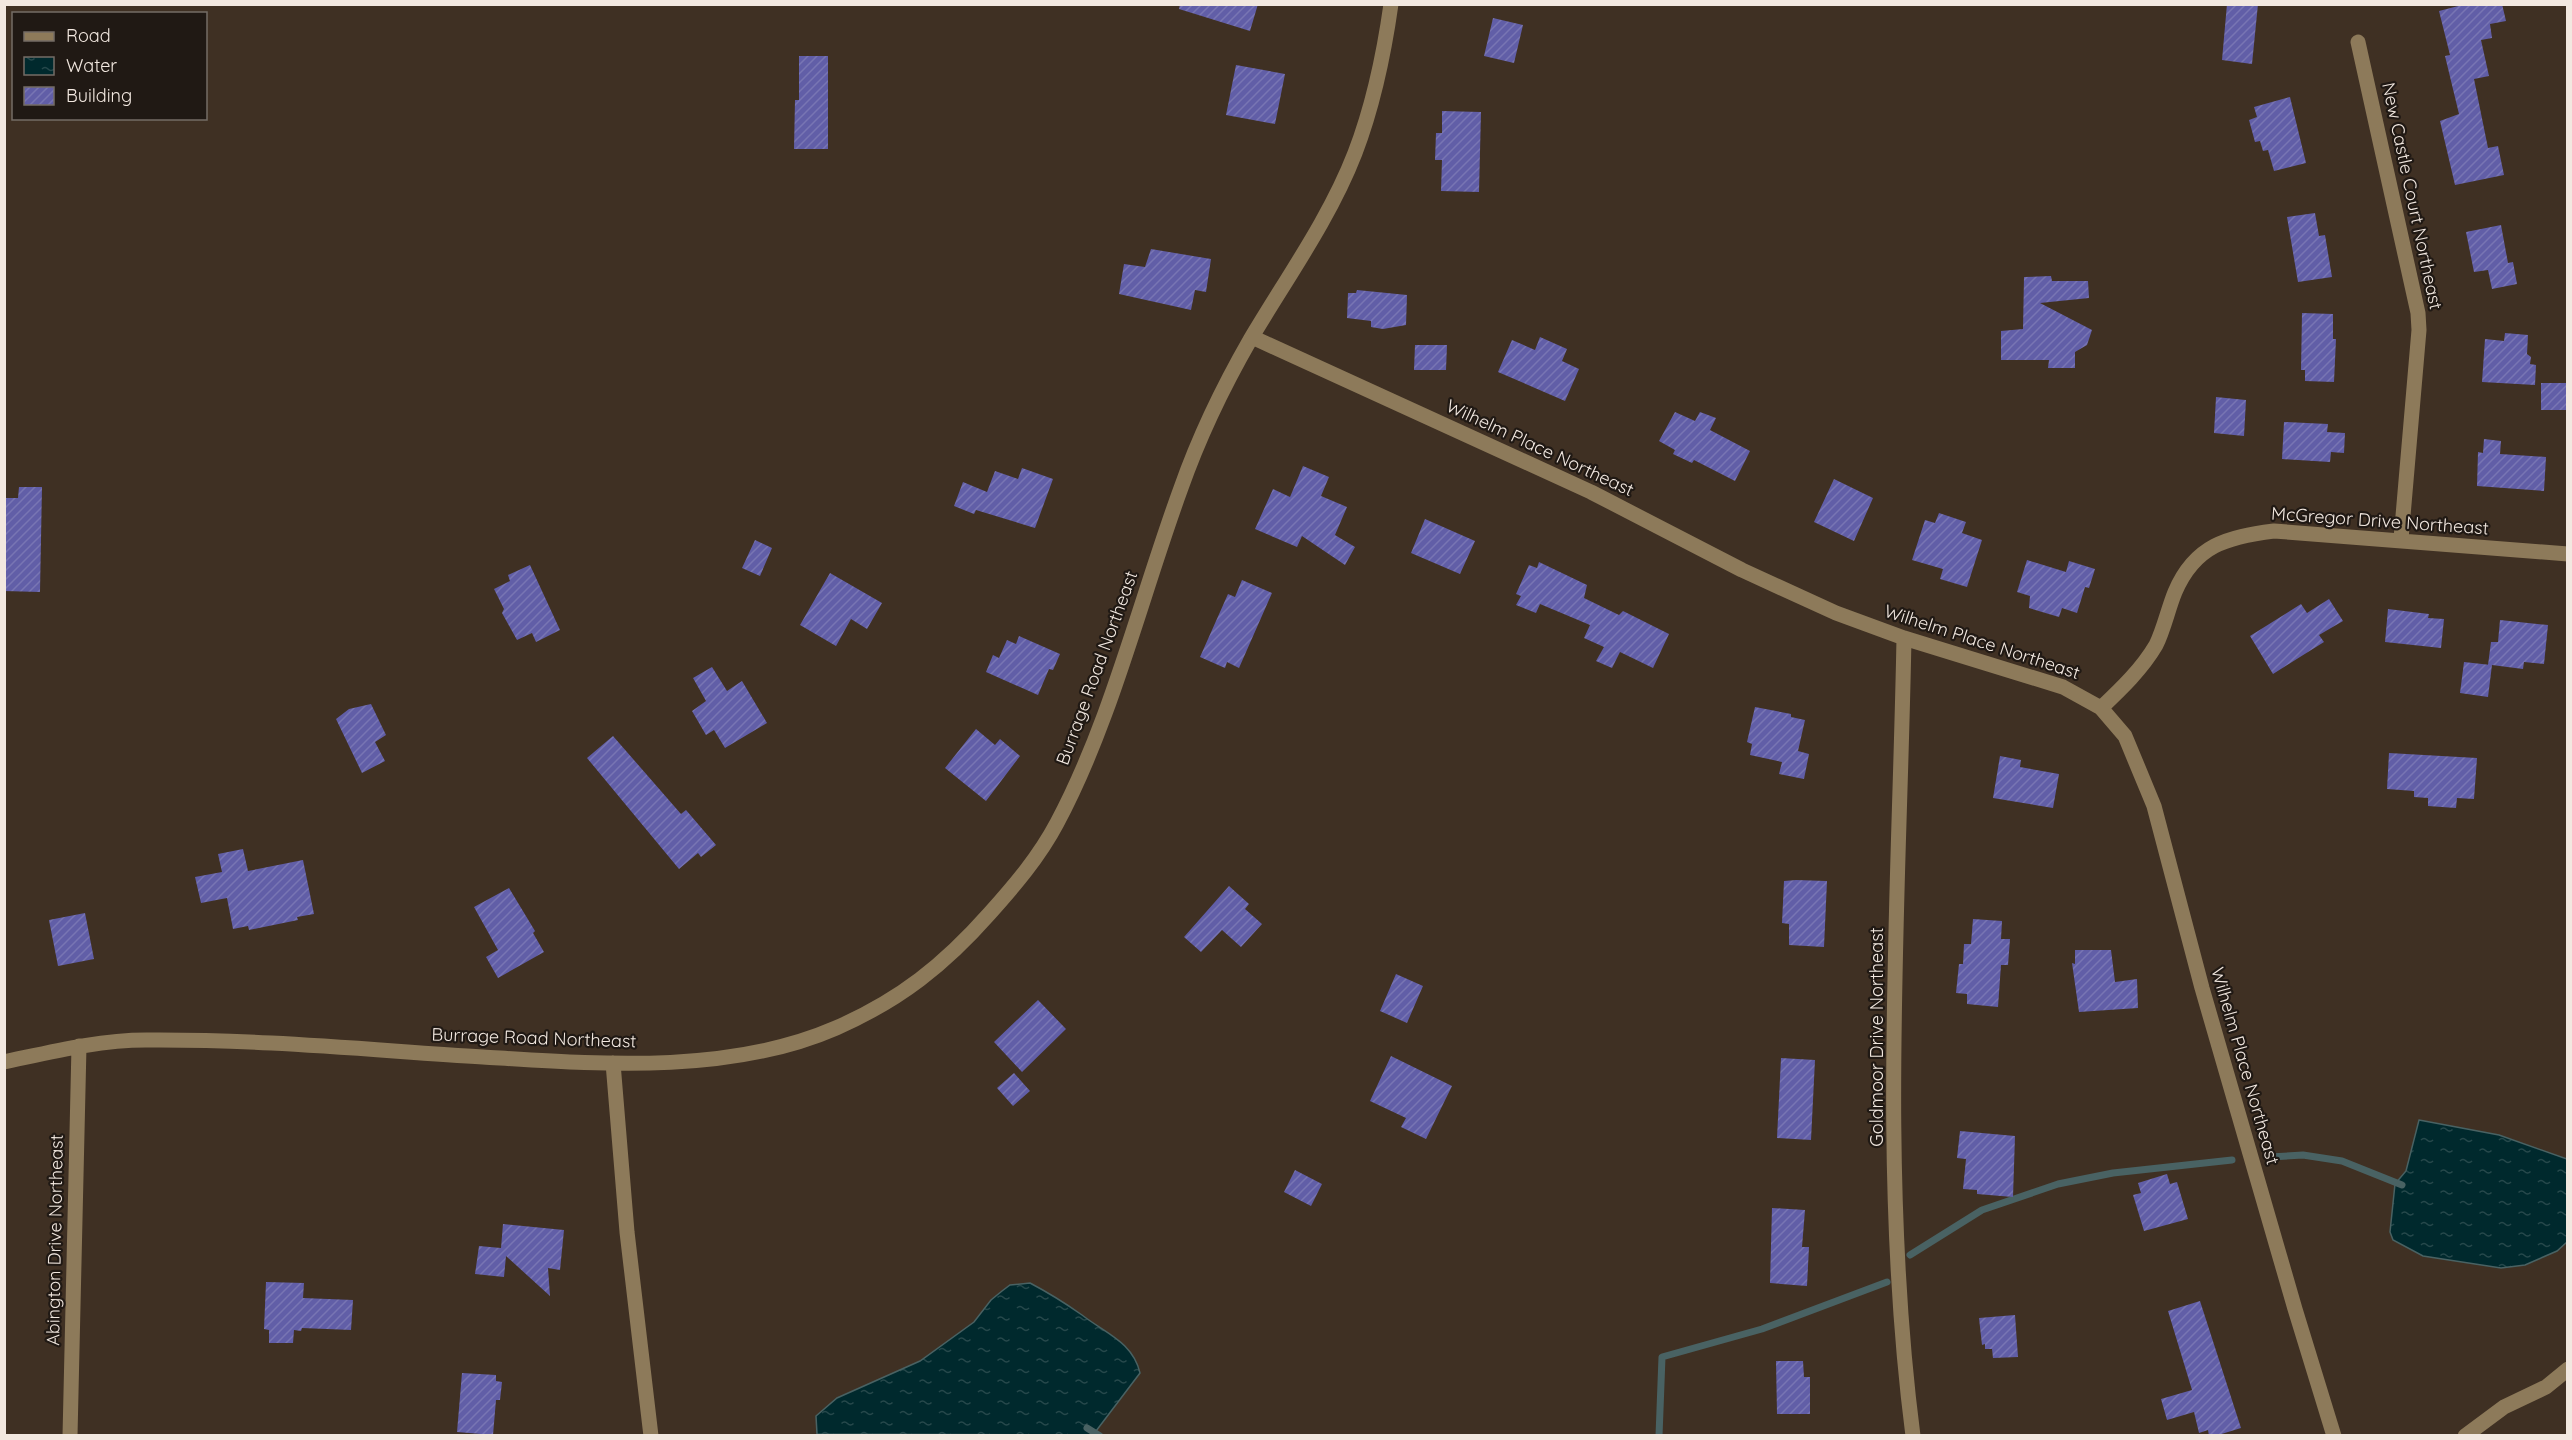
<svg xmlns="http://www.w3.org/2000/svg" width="2572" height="1440" viewBox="0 0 2572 1440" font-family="Quicksand,sans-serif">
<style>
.water{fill:url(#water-ripples);stroke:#496263;stroke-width:1.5}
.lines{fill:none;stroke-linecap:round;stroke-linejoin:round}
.stream{stroke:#496263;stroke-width:7}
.building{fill:url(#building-hatch)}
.minor{stroke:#8d7a5a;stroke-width:15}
.labels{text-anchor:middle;stroke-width:4.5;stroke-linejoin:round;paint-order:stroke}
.street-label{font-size:18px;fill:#f2e8e0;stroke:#201914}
</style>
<defs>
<pattern id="water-ripples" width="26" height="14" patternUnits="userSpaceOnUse" patternTransform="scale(1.5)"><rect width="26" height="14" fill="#00292d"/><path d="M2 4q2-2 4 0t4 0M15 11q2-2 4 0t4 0" fill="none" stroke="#26484b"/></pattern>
<pattern id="building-hatch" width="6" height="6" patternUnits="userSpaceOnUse" patternTransform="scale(1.5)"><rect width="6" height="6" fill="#615ea7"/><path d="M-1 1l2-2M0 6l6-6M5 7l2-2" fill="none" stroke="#7875b3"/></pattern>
</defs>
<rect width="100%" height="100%" fill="#3f3023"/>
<path class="water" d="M2419,1120l80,15 68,24v83l-10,9 -32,14 -24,3 -78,-12 -30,-16 -3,-8 5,-48 11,-13z
M1030,1283c19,10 35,20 52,32 23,18 51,27 58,58l-47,62 -276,-1 -1,-18 21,-18 83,-37 54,-39 17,-22 11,-9 8,-6z"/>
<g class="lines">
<path class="stream" d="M2270,1157l33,-2 39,6 60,24
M1910,1255l72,-45 76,-26 55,-11 119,-13
M1087,1428l13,8
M1659,1436l3,-79 100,-28 125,-47"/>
</g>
<path class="building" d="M1180,4h78l-8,27 -71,-22z
M2227,4h31l-6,60 -30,-4z
M2466,4h36l4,17 -16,3 2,14 -11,2 8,36 -15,3 14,69 10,-2 6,29 -49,10 -15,-64 19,-7 -14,-58 5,-1 -11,-44z
M1493,18l30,7 -9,38 -30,-7z
M799,56h29v93h-34l1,-49h4z
M1236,65l49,9 -10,50 -49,-9z
M2290,97l16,66 -32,8 -6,-21 -5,1 -3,-10 -5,1 -6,-22 8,-3 -3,-10z
M1442,111l39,1 -2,80 -38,-1 1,-31h-7l1,-27h6z
M2315,213l4,23 6,-1 7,42 -34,5 -11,-65z
M2501,225l7,38 5,-1 4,22 -25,5 -4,-19 -14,2 -8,-40z
M1151,249l60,10 -5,33 -11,-2 -4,20 -72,-16 5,-30 21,3z
M2051,276l1,5h36l1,17 -49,5 52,27 -5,15 -12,7v16h-27l1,-8h-48v-29l22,-2 1,-52z
M1357,290l50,5 -1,30 -23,4 -12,-2v-6l-24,-3 1,-25h8z
M2302,313l31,1v25h3l-2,43 -29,-1v-11h-4z
M2505,333l23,2 -1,19 4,3 -1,7 6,1 -1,20 -53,-3 3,-43 19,2z
M1540,337l27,12 -5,12 17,8 -14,32 -67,-29 14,-32 23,10z
M1415,345h32l-1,25h-32z
M2541,383h27v27h-27z
M2216,397l30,3 -2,36 -30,-3z
M1675,412l20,9 5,-9 16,6 -6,12 40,21 -15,30 -41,-21 -2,3 -19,-9 2,-4 -16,-9z
M2284,422l44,2 -1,8 18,1 -1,20 -13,-1 -1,10 -48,-3z
M2484,439l17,2 -1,13 46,3 -2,34 -67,-5 1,-34 5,1z
M1303,466l26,11 -8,19 26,11 -12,28 20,12 -10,18 -43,-29 -5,11 -42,-18 18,-40 17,8z
M1022,468l31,11 -18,49 -59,-18 -2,4 -20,-8 9,-24 24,10 8,-21 23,8z
M1834,479l39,19 -19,43 -40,-19z
M19,487h23l-2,105 -36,-1 1,-93h13z
M1939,513l27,9 -4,11 20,7 -15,47 -27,-8 3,-10 -31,-9 13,-40 10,3z
M1425,519l50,22 -15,33 -49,-21z
M755,540l17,8 -12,28 -18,-8z
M2027,560l39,12 3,-11 26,8 -6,19 -4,-1 -8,26 -15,-5 -3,9 -30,-9 1,-12 -13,-4z
M1539,562l48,23 -3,13 35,17 4,-4 46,23 -16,34 -33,-16 -8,16 -16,-7 8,-14 -20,-9 6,-13 -50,-21 -4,9 -20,-8 5,-9 -5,-2 13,-29 8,3z
M530,565l30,65 -24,12 -4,-9 -15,7 -15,-27 2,-4 -10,-20 16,-8 -2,-6z
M830,573l52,30 -15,26 -16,-10 -15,27 -36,-21z
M1242,580l30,13 -33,75 -12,-6 -2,6 -25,-11 28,-63 7,3z
M2329,599l14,22 -24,14 5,7 -51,32 -23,-38 51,-32 6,9z
M2388,609l41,5 -1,4 16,1 -3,29 -56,-6z
M2500,620l48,5 -4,39 -20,-2 -1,7 -31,-4 -4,32 -28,-4 4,-31 27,3h-3l3,-23h7z
M1019,636l41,18 -7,16 -4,-1 -11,26 -52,-23 7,-17 6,3 8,-18 9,4z
M712,667l15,24 15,-10 25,42 -42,25 -11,-18 -8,5 -14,-24 14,-10 -13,-23z
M371,704l15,31 -11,7 10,19 -23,12 -26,-54 13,-10z
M1755,707l36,7v3l14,3 -7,31 11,3 -5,25 -25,-5 3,-12 -32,-7 2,-11 -5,-2z
M976,729l19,16 5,-6 20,17 -34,45 -41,-33z
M613,736l68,78 5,-4 30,35 -15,12 -3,-4 -19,16 -92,-111z
M2389,753l88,5 -3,41 -17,-1 -1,10 -28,-2v-8l-14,-1v-6l-27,-2z
M2000,756l21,4 -1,7 39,7 -6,34 -60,-10z
M243,849l5,22 55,-11 11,54 -17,3 1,3 -49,10 -1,-4 -15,3 -6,-31 -26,5 -6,-26 27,-5 -4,-18z
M1796,880l31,1 -3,66 -35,-2v-21l-7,-1 2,-42z
M1229,886l20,18 -4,5 17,15 -21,23 -19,-17 -21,22 -17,-15z
M509,888l26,43 -2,2 11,19 -46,26 -12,-21 12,-7 -24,-43z
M85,913l9,46 -36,7 -9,-46z
M1973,919l29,2 -1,18h9l-2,26h-7l-3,42 -31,-3v-10l-11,-1 3,-29h4l1,-20h7z
M2075,950h36l4,32 22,-3 1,29 -59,4 -7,-49 3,1z
M1396,974l27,12 -16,37 -27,-12z
M1038,1000l28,29 -44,43 -28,-30z
M1391,1056l61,30 -26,53 -25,-12 5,-9 -36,-17z
M1781,1058l34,2 -4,80 -34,-2z
M1014,1073l16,18 -17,15 -16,-18z
M1960,1131l55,5 -2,61 -36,-3v-4l-14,-1 3,-30 -9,-1z
M1295,1170l27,14 -11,22 -27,-14z
M2167,1174l3,10 7,-2 11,37 -44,12 -11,-36 8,-2 -3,-10z
M1772,1208l33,2 -3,37h7l-2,39 -37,-3z
M503,1224l61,6 -4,40 -12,-2 2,28 -44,-40 -2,21 -29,-3 4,-28 22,2z
M266,1282l38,1 -1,15 50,2 -2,30 -49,-2 -1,3 -7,-1 -1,13h-24v-13l-5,-1z
M2200,1301l41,127 -26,8h-6l-1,-6 -9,3 -5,-21 -27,8 -6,-21 31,-9 -24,-79z
M2015,1315l3,42 -25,1 -1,-9h-7v-5l-3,1 -3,-27z
M1776,1361h27l1,16h6v37h-33z
M462,1373l34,2v6l6,1 -2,18h-4l-3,35 -36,-3z"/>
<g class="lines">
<path class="minor" d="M2358,42l60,271 1,17 -18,209
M1252,337l339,155 151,78 94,43 68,25 159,49 38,21 24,28 29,70 48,182 93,321 39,127
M1904,638c-5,265 -25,535 9,798
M2101,708c20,-19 41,-39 55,-63 8,-16 12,-36 19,-53 20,-47 52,-55 99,-61l294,23
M4,1062c47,-10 94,-22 142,-22 112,-1 224,10 337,17 114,7 245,18 353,-29 64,-28 108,-63 154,-115 25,-28 49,-56 67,-90 54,-101 84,-226 124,-335 18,-51 42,-101 69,-148 36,-61 79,-120 105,-187 18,-47 29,-99 36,-149
M613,1063l14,169 24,204
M70,1436l9,-390
M2465,1436l39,-29 42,-20 22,-18"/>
</g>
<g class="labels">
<g class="street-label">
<text transform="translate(2412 196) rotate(78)" y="6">New Castle Court Northeast</text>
<text transform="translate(1540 448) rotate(25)" y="6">Wilhelm Place Northeast</text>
<text transform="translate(2380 521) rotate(4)" y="6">McGregor Drive Northeast</text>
<text transform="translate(1982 642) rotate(18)" y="6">Wilhelm Place Northeast</text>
<text transform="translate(1097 668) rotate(-70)" y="6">Burrage Road Northeast</text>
<text transform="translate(1877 1037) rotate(-90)" y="6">Goldmoor Drive Northeast</text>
<text transform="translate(534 1038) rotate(2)" y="6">Burrage Road Northeast</text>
<text transform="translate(2245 1066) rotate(74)" y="6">Wilhelm Place Northeast</text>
<text transform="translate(55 1240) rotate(-89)" y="6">Abington Drive Northeast</text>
</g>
</g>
<rect width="2572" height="1440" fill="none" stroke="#f2e8e0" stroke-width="12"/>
<rect x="12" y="12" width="195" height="108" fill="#201914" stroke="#746c66" stroke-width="1.5"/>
<rect x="24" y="32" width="30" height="9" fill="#8d7a5a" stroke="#746c66" stroke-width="1.5"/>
<text x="66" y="42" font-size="18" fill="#f2e8e0">Road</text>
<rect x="24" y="57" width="30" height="18" fill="url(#water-ripples)" stroke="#746c66" stroke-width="1.5"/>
<text x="66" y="72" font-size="18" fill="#f2e8e0">Water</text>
<rect x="24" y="87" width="30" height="18" fill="url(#building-hatch)" stroke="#746c66" stroke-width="1.5"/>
<text x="66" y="102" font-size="18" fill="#f2e8e0">Building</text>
</svg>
